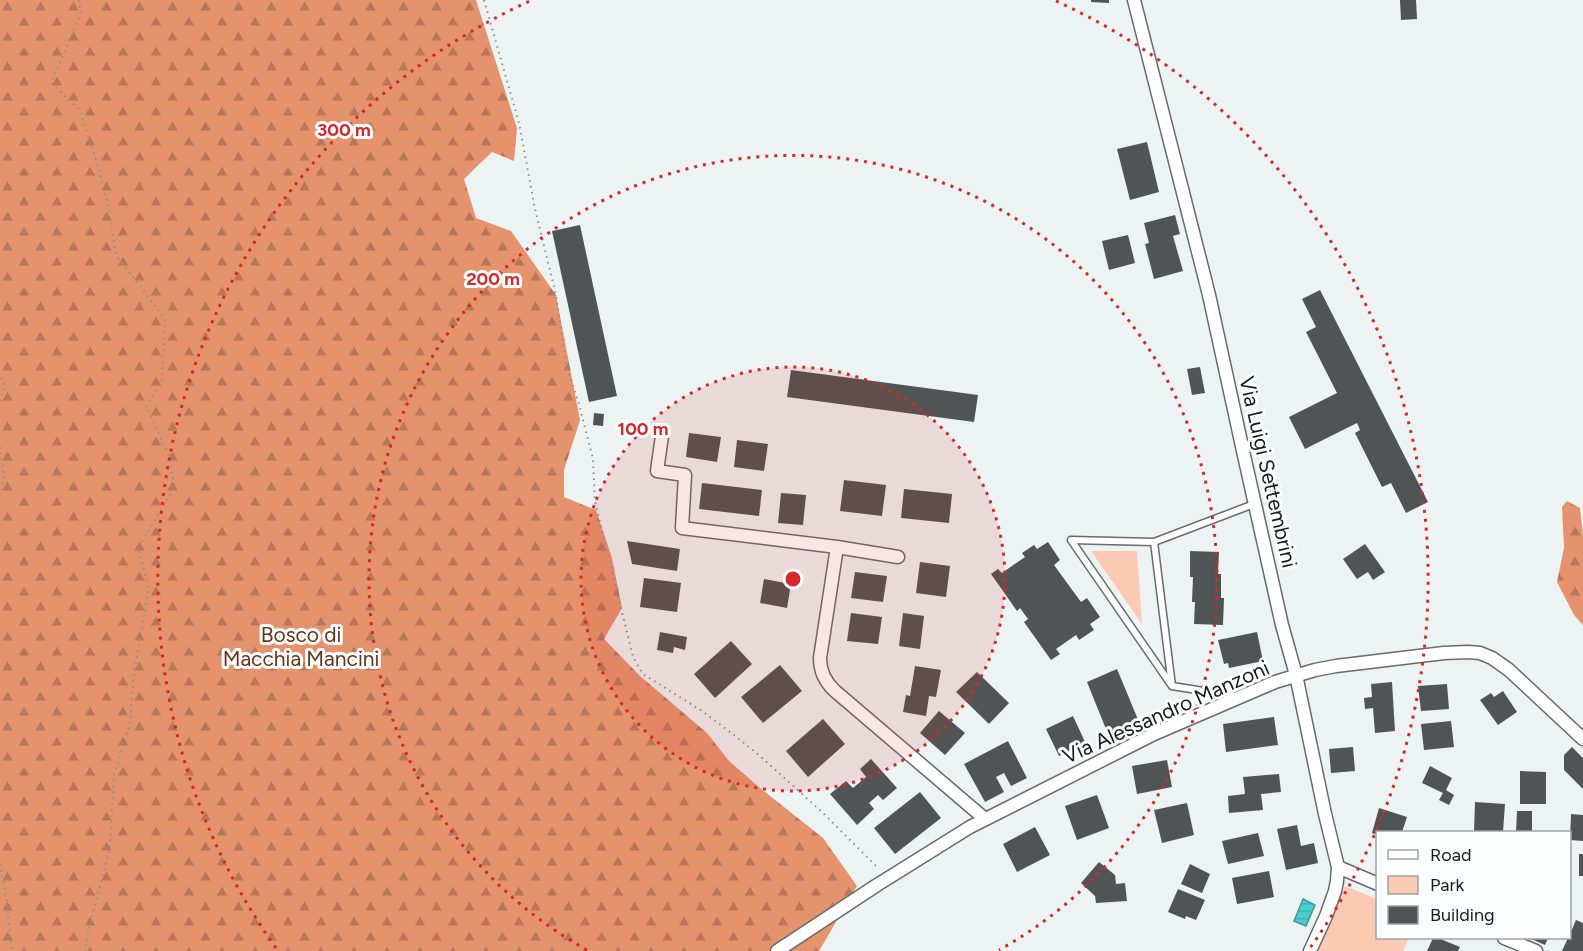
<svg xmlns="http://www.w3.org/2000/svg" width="1583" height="951" viewBox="0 0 1583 951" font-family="Figtree,sans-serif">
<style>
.green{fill:#fcc9b2}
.forest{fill:url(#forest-firs)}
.water{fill:url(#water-rules);stroke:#3d9899;stroke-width:1.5}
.building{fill:#505454}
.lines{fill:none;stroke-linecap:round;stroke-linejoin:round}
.lane-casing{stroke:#676b6b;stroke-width:9}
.street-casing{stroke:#676b6b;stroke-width:15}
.path{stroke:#8c9090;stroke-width:2;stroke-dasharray:1.5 4.5;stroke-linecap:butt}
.lane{stroke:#fff;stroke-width:6}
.street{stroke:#fff;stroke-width:12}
.ring{fill:none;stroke:#d62828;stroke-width:3;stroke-dasharray:3 6}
.labels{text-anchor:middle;stroke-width:6;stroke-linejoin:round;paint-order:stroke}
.street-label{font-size:21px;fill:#191a1a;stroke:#fcffff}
.park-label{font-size:21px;fill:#683318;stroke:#fcffff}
.centre{fill:#d62828;stroke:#fcffff;stroke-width:3}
.ring-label{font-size:18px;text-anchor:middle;font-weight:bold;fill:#d62828;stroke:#fcffff;stroke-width:6;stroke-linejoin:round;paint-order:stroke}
</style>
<defs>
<pattern id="forest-firs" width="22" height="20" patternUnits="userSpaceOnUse" patternTransform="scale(1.5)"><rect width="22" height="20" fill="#e5936d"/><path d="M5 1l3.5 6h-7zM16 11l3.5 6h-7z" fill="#b97759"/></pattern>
<pattern id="water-rules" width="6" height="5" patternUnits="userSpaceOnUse" patternTransform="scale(1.5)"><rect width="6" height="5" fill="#4ccecf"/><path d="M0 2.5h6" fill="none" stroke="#42b0b1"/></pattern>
</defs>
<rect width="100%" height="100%" fill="#edf2f2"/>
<path class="green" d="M1091,551h46l5,73z
M1345,886l32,13 1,39h31l-6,13h-85z"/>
<path class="forest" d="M0,0h476l41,128 -3,33 -22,-9 -28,27 12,39 35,13 45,64 24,125 -16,50v27l32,13 16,48 10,50 -18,31 36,37 67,57 22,28 31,27 63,50 34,48 -38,65h-819z
M1567,501l13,7 3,28v89l-9,-10 -17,-33 7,-34 -2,-41z"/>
<path class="water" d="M1303,899l12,6 -9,21 -12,-5z"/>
<path class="building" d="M1091,0h18v3l-18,-1z
M1400,0h16l1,19 -16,1z
M1147,142l12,50 -29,8 -13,-51z
M1175,215l5,19 -7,2 10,35 -29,8 -9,-35 4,-1 -5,-20z
M580,225l37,171 -28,6 -37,-171z
M1128,235l7,28 -26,7 -7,-29z
M1320,290l108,212 -22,11 -15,-30 -9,4 -27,-54 5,-3 -3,-7 -52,26 -16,-32 48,-24 -31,-61 10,-5 -14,-28z
M1200,367l5,26 -13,2 -5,-26z
M791,370l187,25 -4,27 -187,-25z
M594,413l10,1 -1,12 -10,-1z
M689,433l32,4 -4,25 -31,-5z
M737,440l31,4 -4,27 -30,-4z
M844,480l42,5 -4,31 -42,-5z
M702,483l60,7 -3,26 -60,-7z
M904,489l48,5 -3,29 -48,-5z
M781,493l25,2 -3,30 -25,-2z
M627,541l53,8 -3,22 -45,-7z
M1048,542l12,18 -6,5 27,37 6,-4 13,19 -10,7 4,6 -15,10 -3,-5 -20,14 4,5 -9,6 -27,-38 4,-3 -8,-11 -3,3 -26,-37 7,-5 4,4 23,-16 -3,-4 12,-8 3,4z
M1365,544l20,28 -12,8 -5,-8 -11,7 -14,-20z
M1190,551l29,1 -1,22h3v24h3l-1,27 -29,-1 1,-22h-3l1,-25h-3z
M920,562l30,4 -4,31 -30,-4z
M855,572l32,4 -4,26 -32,-4z
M644,578l37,5 -4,29 -37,-5z
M764,579l27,5 -4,24 -27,-5z
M851,613l31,4 -4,27 -31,-3z
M903,613l21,3 -4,33 -21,-3z
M660,632l27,5 -2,13 -11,-3 -1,6 -16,-3z
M1257,632l6,29 -34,7 -1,-5 -4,1 -6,-24z
M731,641l21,23 -37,34 -21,-24z
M780,665l22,26 -39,32 -22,-26z
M915,666l26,4 -5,27 -7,-1 -3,20 -23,-4 3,-17 4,1z
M1117,669l22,53 -31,12 -21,-52z
M977,672l32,31 -20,21 -33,-32z
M1392,682l3,49 -20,2 -2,-25 -8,1 -1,-11 8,-1 -1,-13z
M1447,684l2,25 -28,2 -3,-25z
M1503,691l14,21 -19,13 -18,-25 11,-7 3,4z
M939,711l26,22 -20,22 -25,-22z
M1073,716l13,28 -27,12 -13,-27z
M1274,717l4,28 -52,7 -3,-28z
M823,719l22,25 -37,33 -22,-26z
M1451,721l3,26 -30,3 -3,-26z
M1008,741l19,37 -16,8 -7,-13 -8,4 8,15 -19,10 -21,-38z
M1353,747l2,24 -24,2 -2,-24z
M1572,747l11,11v31l-19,-19v-15z
M871,759l26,29 -14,12 -5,-5 -9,8 5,6 -17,16 -27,-31 16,-13 7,7 13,-11 -6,-8z
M1167,760l5,27 -35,7 -5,-28z
M1430,766l22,12 -6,12 8,5 -5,10 -10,-5 4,-7 -21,-10z
M1520,771l26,1v32h-26z
M1279,774l2,18 -20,2 2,16 -34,3 -1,-17 17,-2 -2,-17z
M920,792l21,26 -46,36 -21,-26z
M1097,795l12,33 -32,12 -12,-34z
M1475,802l30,2 -2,28h-29z
M1187,803l7,32 -32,8 -8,-33z
M1379,808l28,9 -5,15h-24v3l-6,-2z
M1517,811h15v21h-16z
M1571,814l12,1v26l-13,-1z
M1297,825l4,21 13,-3 4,20 -32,7 -9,-41z
M1035,827l15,28 -33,17 -14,-28z
M1258,833l6,23 -36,8 -6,-23z
M1579,854h4v22h-4z
M1099,862l16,13 1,9 9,-1 2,18 -31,2 -1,-7 -14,-13z
M1190,864l20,10 -8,19 -21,-9z
M1269,871l5,26 -37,7 -5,-26z
M1178,889l27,11 -9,20 -10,-4 -1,3 -17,-7z
M1576,920l7,3v28h-21l6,-13h2v-4z
M1433,938h5l22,9 -2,4h-31z
M1529,938h19l-3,7z"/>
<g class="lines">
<g class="lane-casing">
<path id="lane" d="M1154,542l-83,-2 101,146
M1235,696l-63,-10 -18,-144 100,-38"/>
</g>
<g class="street-casing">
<path id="street" d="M1134,0l75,295 34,156 39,174 14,50 29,139 13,53 -1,14 -2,10 -9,25 -16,35
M662,436l-5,35 28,4 -3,53 155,19 61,10
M837,547l-17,111c0,14 5,24 15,33l150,128
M1338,867l40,17
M1504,938l32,13
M777,951l100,-66 93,-58 184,-93 121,-52 40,-12 21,-4 108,-13 24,-1 12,1 12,5 17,12 74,69"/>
</g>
<path class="path" d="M79,0l2,14 -30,69 29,27 18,56 10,39 8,50 49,64 -3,62 -16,25 22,47 7,34 -37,61 11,41 -15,84 -4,51 -16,51 -4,73 -22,84 -3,19
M484,0l35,123 16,86 21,86 10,70 13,39 14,55 2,43 38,155 10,17 59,37 32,24 26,21 62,56 57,57
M0,378l5,7 -5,16
M0,447l4,31 -4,17
M0,864l6,32 6,55"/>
<use href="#lane" class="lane"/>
<use href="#street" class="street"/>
</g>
<circle cx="793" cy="579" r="212" fill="#d62828" fill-opacity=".12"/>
<g class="ring">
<circle cx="793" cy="579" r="212"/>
<path d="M587 950A424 424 0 1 1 999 950"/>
<path d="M276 948A635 635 0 0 1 530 1M1056 1A635 635 0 0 1 1310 948"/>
</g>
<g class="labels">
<g class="street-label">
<text transform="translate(1268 472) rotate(77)" y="7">Via Luigi Settembrini</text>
<text transform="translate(1166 712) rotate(-24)" y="7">Via Alessandro Manzoni</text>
</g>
<g class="park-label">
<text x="301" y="642">Bosco di<tspan x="301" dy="24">Macchia Mancini</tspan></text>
</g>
</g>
<circle cx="793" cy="579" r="9" class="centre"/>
<g class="ring-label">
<text x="344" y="136">300 m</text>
<text x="493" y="285">200 m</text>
<text x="643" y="435">100 m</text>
</g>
<rect x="1376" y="831" width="195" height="108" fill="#fcffff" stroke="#a1a3a3" stroke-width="1.5"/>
<rect x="1388" y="850" width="30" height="9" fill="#ffffff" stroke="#a1a3a3" stroke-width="1.5"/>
<text x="1430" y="861" font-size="18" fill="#191a1a">Road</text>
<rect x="1388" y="876" width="30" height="18" fill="#fcc9b2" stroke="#a1a3a3" stroke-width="1.5"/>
<text x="1430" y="891" font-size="18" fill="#191a1a">Park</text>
<rect x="1388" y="906" width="30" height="18" fill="#505454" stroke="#a1a3a3" stroke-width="1.5"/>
<text x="1430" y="921" font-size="18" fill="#191a1a">Building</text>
</svg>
